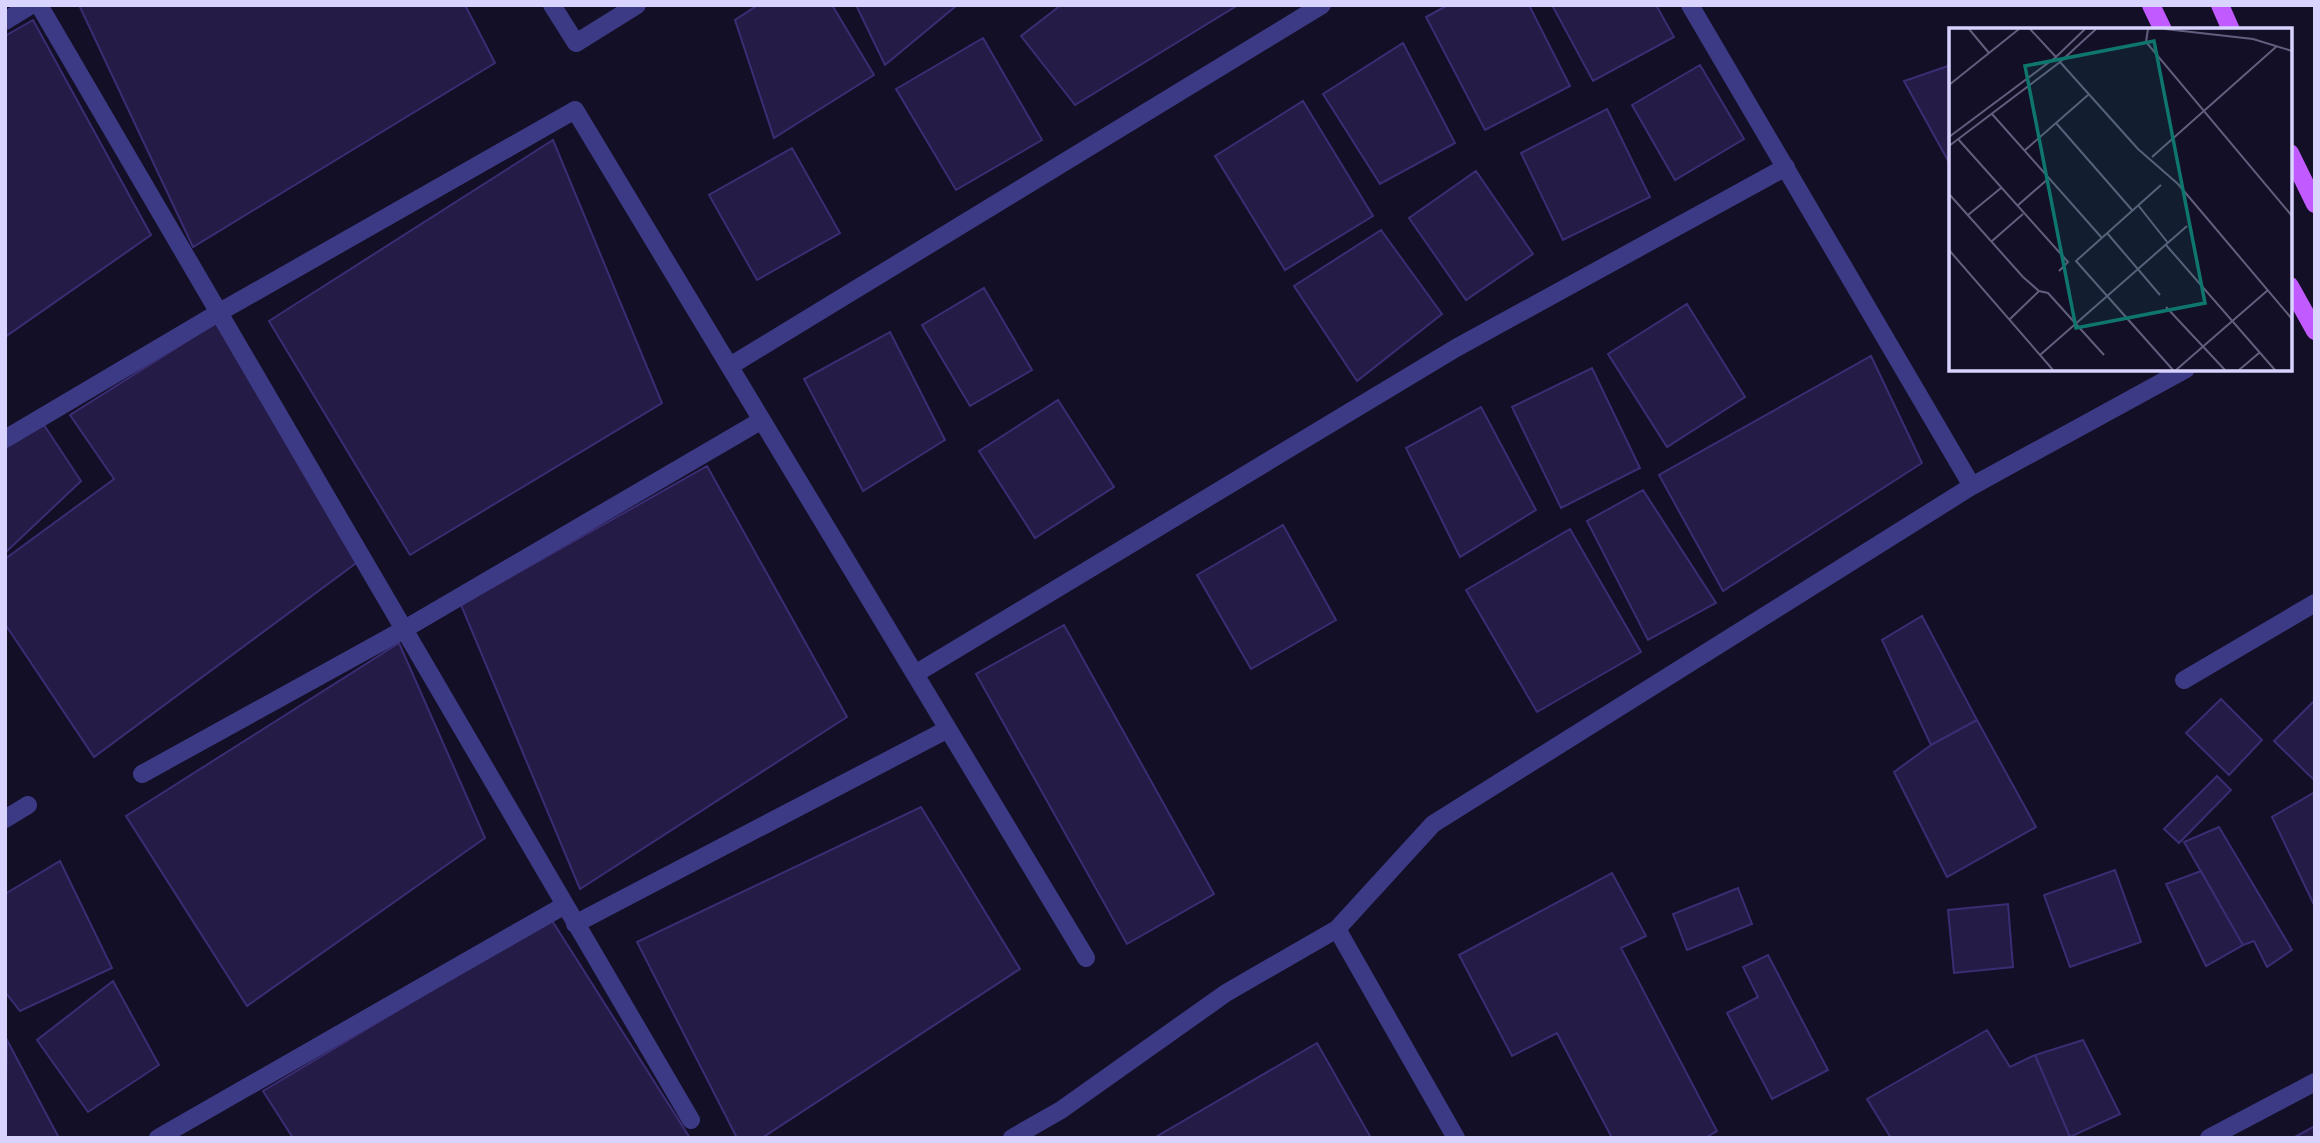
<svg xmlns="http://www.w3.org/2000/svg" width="2320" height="1143" viewBox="0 0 2320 1143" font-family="Rubik,sans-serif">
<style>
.building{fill:#241b47;stroke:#3b2d73;stroke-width:2}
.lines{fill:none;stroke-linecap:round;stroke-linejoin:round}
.service{stroke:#3d3a85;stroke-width:18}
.minor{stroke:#3d3a85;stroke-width:18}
.primary{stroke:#c25bff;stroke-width:18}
.inset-road{fill:none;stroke:#625e7d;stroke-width:2}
.view{fill:#0f766e;fill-opacity:0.15;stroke:#0f766e;stroke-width:3.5}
.inset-edge{fill:none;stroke:#d9d4ff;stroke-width:3.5}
</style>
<rect width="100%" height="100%" fill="#130f26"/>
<path class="building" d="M79,5h386l30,58 -302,184z
M758,5h74l42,70 -100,63 -39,-118z
M856,5h100v1l-71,59z
M1061,5h177l-163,100 -54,-69z
M1448,5h81l41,81 -85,44 -59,-113z
M1552,5h104l18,32 -81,44z
M33,20l118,215 -146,102v-301z
M983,38l59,102 -86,50 -60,-101z
M1403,43l52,100 -75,41 -57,-90z
M1700,65l44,74 -69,41 -43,-75z
M1951,65v101l-47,-85z
M1303,101l70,115 -88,54 -70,-114z
M1607,109l43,88 -87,43 -42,-87z
M553,140l109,263 -252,152 -141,-234z
M792,148l48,85 -83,47 -48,-85z
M1476,171l57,83 -67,46 -57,-82z
M1381,230l61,84 -85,67 -63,-95z
M984,288l48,82 -62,36 -48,-81z
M1687,304l58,93 -78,50 -59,-93z
M216,323l143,238 -265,196 -89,-133v-65l109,-80 -44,-64z
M890,332l55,108 -82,51 -59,-112z
M1871,356l51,107 -199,128 -64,-116z
M1592,368l48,100 -79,40 -49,-101z
M1058,400l56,87 -79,51 -56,-87z
M1481,407l55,103 -76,47 -54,-109z
M44,425l37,56 -76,72v-106z
M707,466l140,251 -267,172 -119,-284z
M1643,490l73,113 -68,37 -61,-119z
M1283,525l53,95 -85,49 -54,-94z
M1570,529l71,123 -104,60 -71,-122z
M1922,616l55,104 -46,25 -49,-105z
M1064,625l150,269 -87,50 -151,-270z
M399,643l86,195 -238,168 -121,-190z
M2221,699l41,41 -33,35 -43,-42z
M2315,700v81l-41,-40z
M1977,720l59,107 -89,50 -53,-105 37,-27z
M2217,776l14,14 -52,53 -15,-14z
M2315,792v115l-43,-90z
M921,807l99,162 -258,169h-25l-100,-196z
M2219,827l73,123 -25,17 -13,-26 -11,4 -59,-103z
M60,861l52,107 -92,43 -15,-19v-98z
M2115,870l26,72 -71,25 -26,-72z
M2201,871l42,74 -37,21 -40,-82z
M1612,873l34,63 -25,12 96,183 -12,7h-93l-55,-105 -45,23 -53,-101z
M1738,888l14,36 -65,26 -14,-36z
M2008,904l5,63 -59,6 -6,-63z
M551,919l139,219h-397l-30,-47z
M1768,955l60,115 -56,29 -45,-86 31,-16 -15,-30z
M113,981l46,84 -71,47 -51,-72z
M1987,1030l23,37 25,-12 35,82 -179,1 -24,-39z
M7,1040l52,98h-54z
M2083,1040l37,74 -50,23 -35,-82z
M1317,1043l54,95h-217z
M2315,1126v12h-22z"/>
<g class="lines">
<path class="service" d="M2184,680l131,-77"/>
<path class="minor" d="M39,5l652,1115
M552,5l24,38 61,-38
M1690,5l282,481
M5,21l26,-16
M730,366l592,-361
M5,439l213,-126 357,-203 511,848
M915,674l541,-326 330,-181
M142,774l261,-144 359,-210
M5,819l23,-14
M575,924l373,-195
M1337,929l119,209
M158,1138l407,-233
M1012,1138l49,-28 165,-117 111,-64 96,-105 539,-338 214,-117
M2209,1138l106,-56"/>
<path class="primary" d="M2151,5l12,25
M2220,5l11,25
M2290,153l25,51
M2290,286l25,45"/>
</g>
<g transform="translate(1949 28)">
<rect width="343" height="343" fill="#130f26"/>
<path class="inset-road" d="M20,1l20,24M81,1l26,28M199,1l-2,13 146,174M216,1l88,10 39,12M111,34l78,87 40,35 114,135M0,57l70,-56M43,86l110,124M107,95l76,87M0,109l107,-80 29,-28M9,111l110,123 -9,9M0,118l111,-84 36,-33M75,123l64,-56M203,129l125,-111M212,157l-85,76 97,109M0,166l74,83 16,14 9,2 56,62M189,177l30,38M68,178l31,-27M19,187l33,-27M158,205l53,62M43,213l31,-27M217,217l109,125M0,222l104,120M217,279l59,63M60,292l30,-29M91,327l147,-129M227,342l92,-80M290,342l20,-17"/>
<path class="view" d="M205,13l51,262 -129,25 -51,-262z"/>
<rect width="343" height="343" class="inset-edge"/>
</g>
<rect width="2320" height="1143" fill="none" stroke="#d9d4ff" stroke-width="14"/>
</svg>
